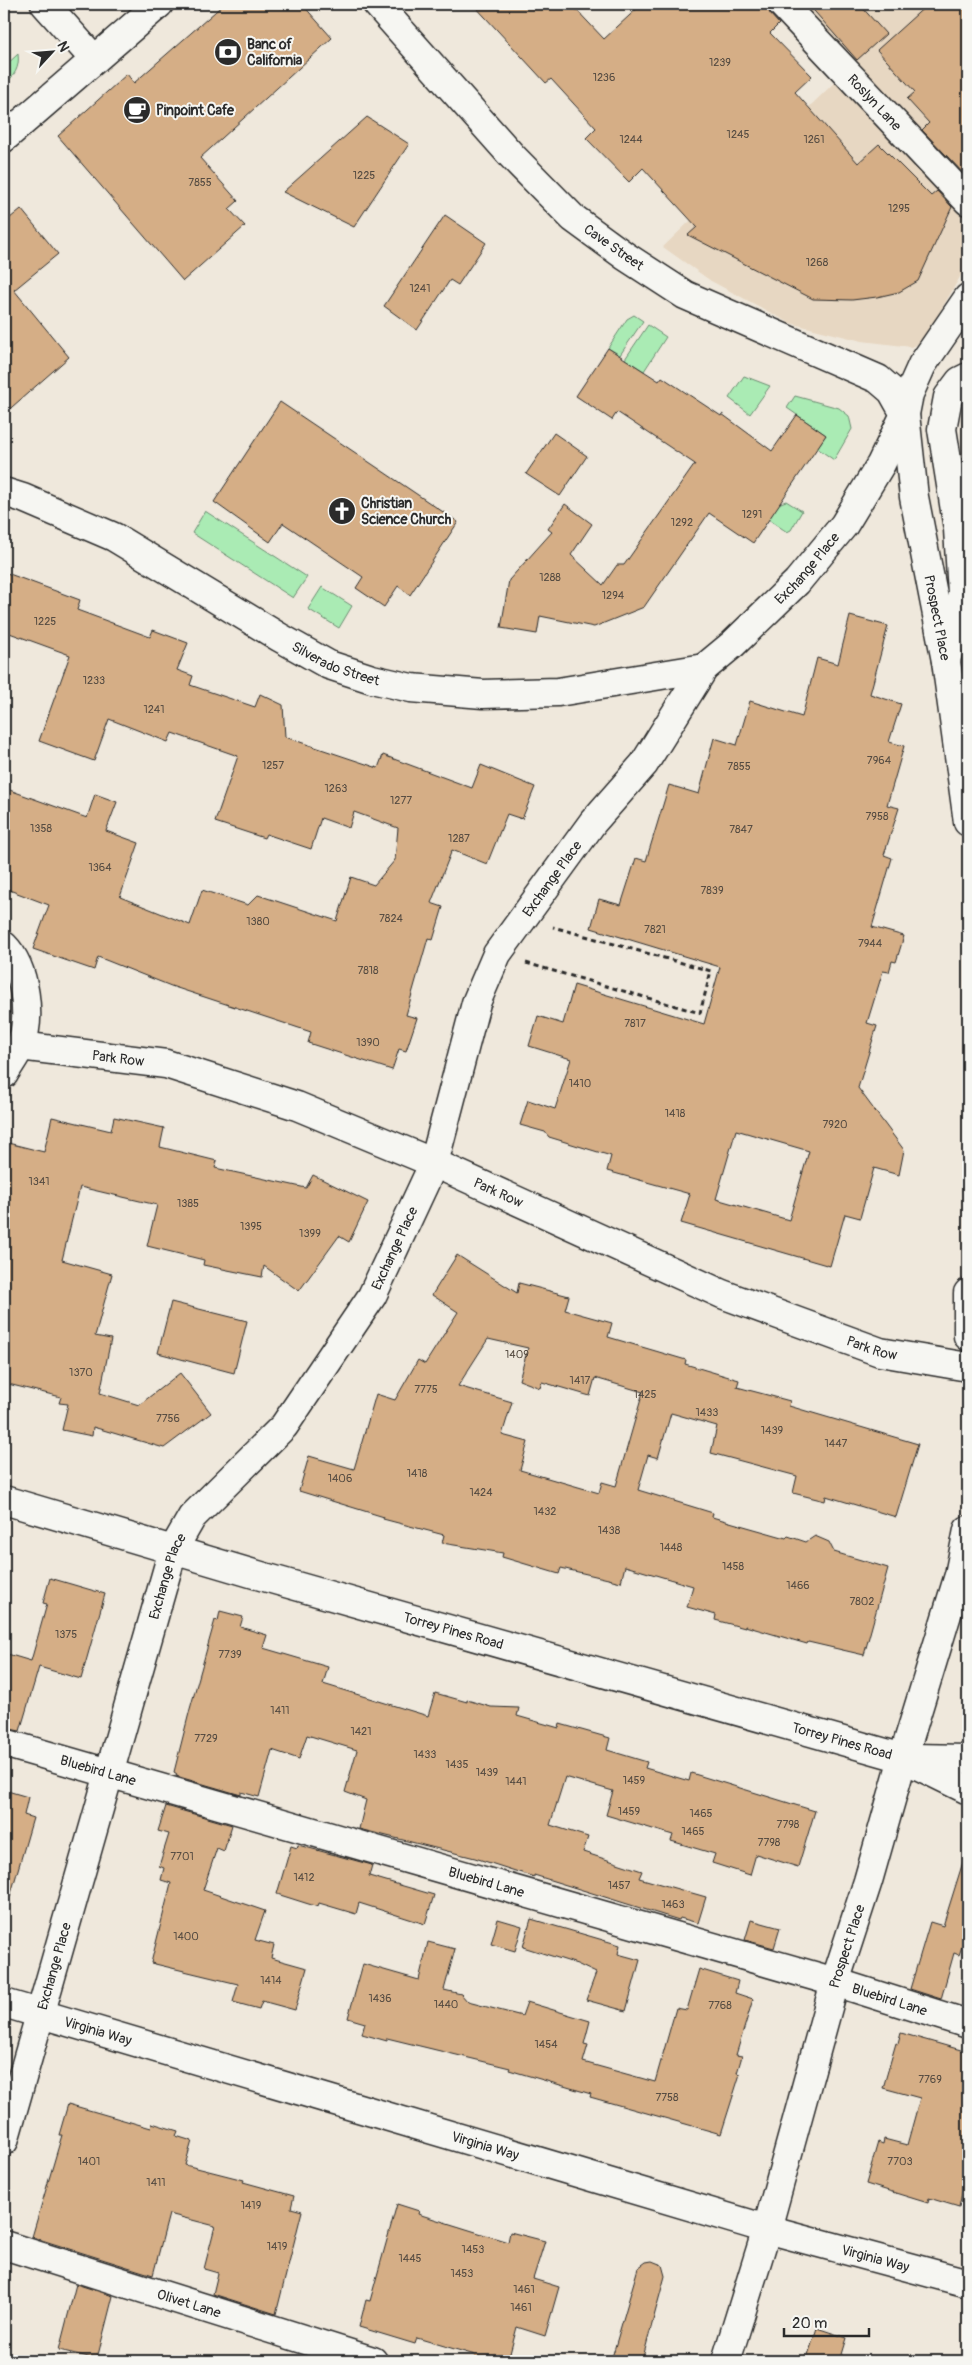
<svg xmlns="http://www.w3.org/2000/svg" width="972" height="2365" viewBox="0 0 972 2365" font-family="Pangolin,sans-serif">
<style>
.built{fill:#e7d7c2}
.green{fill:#aaebb4;stroke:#6a8b70}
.building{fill:#d5ae86;stroke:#2b2b2b;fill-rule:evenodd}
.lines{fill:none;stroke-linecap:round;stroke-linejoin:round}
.minor-casing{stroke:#2b2b2b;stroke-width:31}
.major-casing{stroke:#2b2b2b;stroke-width:31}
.path{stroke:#2b2b2b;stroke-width:3;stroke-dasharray:5 4;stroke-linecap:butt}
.minor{stroke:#f6f6f2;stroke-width:28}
.major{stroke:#f6f6f2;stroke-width:28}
.labels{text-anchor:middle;stroke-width:4;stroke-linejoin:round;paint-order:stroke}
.number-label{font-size:11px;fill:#564c42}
.poi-label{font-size:14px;font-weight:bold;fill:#2b2b2b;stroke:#f6f6f2;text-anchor:start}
.street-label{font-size:14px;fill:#2b2b2b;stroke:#f6f6f2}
</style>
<rect width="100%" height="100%" fill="#efe8dc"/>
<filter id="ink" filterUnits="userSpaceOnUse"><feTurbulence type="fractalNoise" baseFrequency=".02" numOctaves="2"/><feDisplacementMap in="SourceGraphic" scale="10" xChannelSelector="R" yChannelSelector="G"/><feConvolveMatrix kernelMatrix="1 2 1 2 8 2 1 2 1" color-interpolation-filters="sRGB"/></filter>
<g filter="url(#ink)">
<path class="built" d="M782,4h186v259l-45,78 -11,6 -50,-6 -72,-18 -79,-42 -48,-34 172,-165 47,47z"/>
<path class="green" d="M18,54c2,14 -4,22 -14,31v-18z
M634,315l9,6 -23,34 -12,-7 19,-29z
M648,325l18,12 -22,34 -19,-12z
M744,376l26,10 -20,28 -21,-16z
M795,396l44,12 10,8 3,13 -18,31 -17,-12 9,-13 -39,-27z
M786,501l16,10 -11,19 -4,2 -19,-13 10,-15z
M205,511l102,66 -14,21 -101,-65z
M322,587l30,19 -13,22 -31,-19z"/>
<path class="building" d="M224,4h78l30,34 -132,120 38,43 -9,8 16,17 -62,55 -125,-145 69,-62 7,9z
M473,4h98l33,35 38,-35h125l3,10 9,10 -9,9 42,43 -17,16 63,71 21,-19 52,52 6,-5 15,16 -34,74 -19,11 -22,5 -25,3 -39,-1 -125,-64 9,-8 -54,-59 -14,14 -43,-44 10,-10 -45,-49 -5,4z
M808,4h51l27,30 -29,26z
M928,4h40v174l-46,-48 7,-7 -22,-24 8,-7 -38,-42z
M367,117l42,27 -55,83 -71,-35z
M21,209l37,45 -44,36 55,67 -65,57v-191z
M445,215l41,28 -28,42 -8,-5 -33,50 -33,-24z
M608,348l51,33 3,-4 59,39 1,-2 50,37 25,-36 29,20 -73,108 -44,-30 -65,94 -50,20 -54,-11 -3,18 -36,-6 8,-48 43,-48 -4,-3 17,-25 27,20 -21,31 32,30 14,-20h7l71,-101 -78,-52 -5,8 -36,-24z
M280,402l178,120 -48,73 -12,-9 -14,21 -28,-19 7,-11 -80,-54 -13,19 -56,-40z
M554,433l33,23 -27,40 -34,-22z
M4,572l76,28 -3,10 73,27 3,-7 35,13 -11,27 16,6 -3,9 65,22 5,-13 23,11 2,32 93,31 5,-13 89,33 9,-23 54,22 -13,32 -15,-5 -20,50 -35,-14 -21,53 12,4 -10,33 -5,-2 -22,77 11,3 -11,33 -7,-2 -7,21 -84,-27 3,-11 -140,-46 -73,-29 -4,13 -61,-21 16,-44 -45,-17v-100l83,30 8,-24 22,8 -11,29 33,12 -19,54 70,28 12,-35 46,15 10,-10 79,26 14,-44 23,8 21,-25 3,-32 -44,-16 -5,16 -28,-10 -10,31 -45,-15 -2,4 -49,-16 23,-66 -66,-23 -4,9 -59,-23 -15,42 -55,-20 31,-86 -66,-24z
M850,616l38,10 -18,68 31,10 -12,38 15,4 -17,59 12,3 -15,47 8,3 -20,69 32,9 -8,26 -4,-1 -3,11 -6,-1 -16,52 10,3 -19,62 46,62 -5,25 -25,-7 -14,50 -15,-4 -15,52 -149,-43 9,-29 -83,-23 4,-15 -62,-19 -4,-5 -25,-7 8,-25 27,9 16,-50 -42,-13 9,-30 25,8 11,-39 130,39 16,-57 -129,-39 8,-29 22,6 15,-47 10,3 23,-76 30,9 15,-56 23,7 13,-44 52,16 15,-59 21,6zM736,1130l73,21 -20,69 -73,-21z
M52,1117l59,14 3,-14 50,11 -4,19 57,14 -2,7 91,20 7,-13 55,27 -19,40 -10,-6 -40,55 -35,-25 -2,11 -59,-12 1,-5 -57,-14 10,-41 -77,-18 -18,73 50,14 -17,62 16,3 -11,54 39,12 41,-32 31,40 -47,35 -71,-21 -1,9 -30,-6 6,-26 -9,-1 2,-6 -57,-14v-241l40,10z
M457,1255l60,38 2,-10 50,13 -4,14 47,13 -4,14 78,23 -1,4 54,16 -2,7 53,14 -1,5 129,38 -22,73 -70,-21 -1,5 -32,-8 4,-17 -86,-23 6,-27 -46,-13 -13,45 -10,-3 -10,35 75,23 -1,4 74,21 2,-2 18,6 9,-6 14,6 5,10 54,16 -24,87 -56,-13 -1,2 -62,-18v2l-30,-8 1,-5 -29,-8 6,-21 -68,-20 -4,16 -60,-14 -2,6 -57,-17 1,-4 -61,-10 2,-8 -61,-16 1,-2 -85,-26 10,-35 45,13 22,-75 19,6 23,-40 7,4 33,-52 -26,-17zM488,1339l40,9 -9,32 21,8 2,-6 48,14 5,-18 48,14 -27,94 -14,-4 -3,11 -79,-23 8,-28 -26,-7 10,-33 -54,-16z
M171,1302l76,19 -13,52 -76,-20z
M50,1578l55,16 -24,85 -42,-12 -19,64 -16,-3v-75l27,8 16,-57 -4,-1z
M220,1611l23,6 -3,10 27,8 -4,13 65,19 -5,17 105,32 7,-23 32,9v-2l24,7 28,1 -2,8 42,12 1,-4 50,14 -3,12 40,12 -2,6 44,13 2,-8 124,38 -17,56 -42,-13 -6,21 -38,-12 3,-9 -44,-13 2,-6 -67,-20 7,-24 -48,-14 -15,48 38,12 -5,15 59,19 -3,7 67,19 -8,26 -18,-5 -1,2 -145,-45v2l-59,-19 -116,-29 7,-29 -21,-8 12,-42 -50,-15 -8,24 -27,-9 -13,47 -18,-5v3l-65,-19 1,-2 -3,-2 16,-63 25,-89 3,1z
M4,1790l24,7 -4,18 9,3 -23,79 -6,-1z
M166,1806l66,19 -8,26 -7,-3 -14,42 62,21 -10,29 19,5 -3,13 36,10 -12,42 -33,-9 -3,8 -26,-7 5,-18 -87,-21 20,-80 -10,-3 3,-12 -5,-2 10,-32 -11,-3z
M298,1845l74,20 -3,11 65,19 -9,29 -66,-21 -3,11 -37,-11 -1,4 -41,-13 14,-48 6,2z
M963,1862l5,1v79l-4,-1 -5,14 -5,-2 -13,46 -31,-10 20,-67 13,4z
M498,1919l24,7 -7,25 -24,-7z
M531,1919l89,26 -2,9 22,6 -14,51 -40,-11 10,-27 -19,-9 -54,-17z
M751,1920l29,8 -6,20 -29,-8z
M428,1942l27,7 -11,41 17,4 7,8 54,14 5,-14 63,19 -6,23 4,1 -5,17 72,20 21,-74 11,2 12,-41 39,12 -3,12 18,6 -17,56 6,1 -5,17 3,1 -19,60 -131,-37 1,-3 -82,-24 1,-2 -123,-30v3l-25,-7 3,-11 -17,-5 15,-54 56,16z
M901,2033l67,19v114l-9,41 -30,-9 -1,5 -62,-19 12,-42 5,2 1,-5 23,6 13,-47 -37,-10 13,-45 2,1z
M68,2104l83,24 1,-5 26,8 -2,5 16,5 -7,24 59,15 -1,2 51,14 -3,12 11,3 -26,103 -63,-20 5,-21 -14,-4 11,-43 -46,-12 -16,61 -121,-38 30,-102h-3z
M397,2204l22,7 -1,3 90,28 2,-10 35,9 -12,38 26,8 -14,49 -28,-9 -9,34h-35l2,-6 -58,-17 -2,6 -56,-17 7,-27 4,1z
M652,2261l10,4 3,11 -23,85h-31l27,-93 8,-6z
M76,2284l37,12 -16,63 -38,-9z
M817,2328l30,10 -7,23h-34z"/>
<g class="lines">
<g class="minor-casing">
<g id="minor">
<path d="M45,4l49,55"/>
<path id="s1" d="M782,4l186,197"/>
<path d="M4,138l155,-134"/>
<path id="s2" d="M4,492l19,6 91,39 165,100 50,28 43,14 39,9 72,6 75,-2 146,-24"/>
<path d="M946,661l16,-68 -4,-64 -16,-100 6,-32 12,-16 8,-4"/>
<path d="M4,946c22,22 28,73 16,101 -4,9 -11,18 -16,27"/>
<path id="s3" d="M20,1046l146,18 131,42 137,57 288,131 158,58 88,15"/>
<path id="s4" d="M4,1743l831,239 133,42"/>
<path id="s5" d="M4,2003l763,226 201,54"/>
<path id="s6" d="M4,2141l169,-591 19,-33 92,-91 88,-130 62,-133 42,-160 21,-49 96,-132 51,-58 60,-96 29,-24 64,-62 47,-57 37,-61 24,-50 -13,-23 -14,-12 -193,-84 -60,-39 -52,-38 -61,-62 -135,-152"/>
<path id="s7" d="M4,2245l369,116"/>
<path id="s8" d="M726,2361l41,-132 68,-247 33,-101 35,-123"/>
</g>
</g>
<g class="major-casing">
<g id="major">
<path id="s9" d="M968,298l-46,67 -13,29 -4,20 9,83 32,164 22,161"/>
<path d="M968,1293v43"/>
<path id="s10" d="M4,1500l257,76 642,182 65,32"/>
<path d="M903,1758l56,-183 9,-45"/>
<path d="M912,1758l56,1"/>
</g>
</g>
<path class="path" d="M526,963l174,50 11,-42 -158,-44"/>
<use href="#minor" class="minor"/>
<use href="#major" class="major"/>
</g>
</g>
<defs>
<g id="bank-disc" transform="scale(1.4375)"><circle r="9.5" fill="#2b2b2b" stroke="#f6f6f2"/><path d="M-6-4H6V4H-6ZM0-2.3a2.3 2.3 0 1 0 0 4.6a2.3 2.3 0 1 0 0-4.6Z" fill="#fff"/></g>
<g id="cafe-disc" transform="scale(1.4375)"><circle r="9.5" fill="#2b2b2b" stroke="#f6f6f2"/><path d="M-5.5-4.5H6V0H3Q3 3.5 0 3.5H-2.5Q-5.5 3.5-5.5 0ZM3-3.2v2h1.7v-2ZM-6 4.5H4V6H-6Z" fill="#fff"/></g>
<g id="church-disc" transform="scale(1.4375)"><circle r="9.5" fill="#2b2b2b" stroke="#f6f6f2"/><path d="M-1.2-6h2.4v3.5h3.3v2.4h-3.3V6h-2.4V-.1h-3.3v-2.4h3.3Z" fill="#fff"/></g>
</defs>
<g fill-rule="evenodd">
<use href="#bank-disc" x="228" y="52"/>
<use href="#cafe-disc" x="137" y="110"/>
<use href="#church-disc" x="342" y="511"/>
</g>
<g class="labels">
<g class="number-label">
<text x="720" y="66">1239</text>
<text x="604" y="81">1236</text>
<text x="738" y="138">1245</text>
<text x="631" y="143">1244</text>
<text x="814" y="143">1261</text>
<text x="364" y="179">1225</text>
<text x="200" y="186">7855</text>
<text x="899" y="212">1295</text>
<text x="817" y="266">1268</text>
<text x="420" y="292">1241</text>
<text x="752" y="518">1291</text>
<text x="682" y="526">1292</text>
<text x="550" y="581">1288</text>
<text x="613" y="599">1294</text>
<text x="45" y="625">1225</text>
<text x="94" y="684">1233</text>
<text x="154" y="713">1241</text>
<text x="879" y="764">7964</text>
<text x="273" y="769">1257</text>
<text x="739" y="770">7855</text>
<text x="336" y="792">1263</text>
<text x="401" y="804">1277</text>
<text x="877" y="820">7958</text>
<text x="41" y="832">1358</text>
<text x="741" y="833">7847</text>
<text x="459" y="842">1287</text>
<text x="100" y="871">1364</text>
<text x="712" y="894">7839</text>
<text x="391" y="922">7824</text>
<text x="258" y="925">1380</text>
<text x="655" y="933">7821</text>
<text x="870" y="947">7944</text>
<text x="368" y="974">7818</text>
<text x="635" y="1027">7817</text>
<text x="368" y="1046">1390</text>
<text x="580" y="1087">1410</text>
<text x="675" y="1117">1418</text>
<text x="835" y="1128">7920</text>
<text x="39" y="1185">1341</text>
<text x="188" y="1207">1385</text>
<text x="251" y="1230">1395</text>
<text x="310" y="1237">1399</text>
<text x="517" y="1358">1409</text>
<text x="81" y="1376">1370</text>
<text x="580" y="1384">1417</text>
<text x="426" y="1393">7775</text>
<text x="645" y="1398">1425</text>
<text x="707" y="1416">1433</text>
<text x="168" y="1422">7756</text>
<text x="772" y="1434">1439</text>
<text x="836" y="1447">1447</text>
<text x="417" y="1477">1418</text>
<text x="340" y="1482">1406</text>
<text x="481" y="1496">1424</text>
<text x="545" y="1515">1432</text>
<text x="609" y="1534">1438</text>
<text x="671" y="1551">1448</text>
<text x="733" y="1570">1458</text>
<text x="798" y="1589">1466</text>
<text x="862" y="1605">7802</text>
<text x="66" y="1638">1375</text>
<text x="230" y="1658">7739</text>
<text x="280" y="1714">1411</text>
<text x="361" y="1735">1421</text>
<text x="206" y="1742">7729</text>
<text x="425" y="1758">1433</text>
<text x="457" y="1768">1435</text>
<text x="487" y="1776">1439</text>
<text x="634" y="1784">1459</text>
<text x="516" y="1785">1441</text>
<text x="629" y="1815">1459</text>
<text x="701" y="1817">1465</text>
<text x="788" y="1828">7798</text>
<text x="693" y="1835">1465</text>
<text x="769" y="1846">7798</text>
<text x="182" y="1860">7701</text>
<text x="304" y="1881">1412</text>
<text x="619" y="1889">1457</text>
<text x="673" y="1908">1463</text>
<text x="186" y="1940">1400</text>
<text x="271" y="1984">1414</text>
<text x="380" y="2002">1436</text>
<text x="446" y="2008">1440</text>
<text x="720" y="2009">7768</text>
<text x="546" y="2048">1454</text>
<text x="930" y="2083">7769</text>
<text x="667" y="2101">7758</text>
<text x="89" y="2165">1401</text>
<text x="900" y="2165">7703</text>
<text x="156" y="2186">1411</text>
<text x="251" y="2209">1419</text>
<text x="277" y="2250">1419</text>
<text x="473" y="2253">1453</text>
<text x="410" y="2262">1445</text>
<text x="462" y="2277">1453</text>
<text x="524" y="2293">1461</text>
<text x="521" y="2311">1461</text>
</g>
<g class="poi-label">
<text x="247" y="49">Banc of<tspan x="247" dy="16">California</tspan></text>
<text x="156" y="115">Pinpoint Cafe</text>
<text x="361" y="508">Christian<tspan x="361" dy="16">Science Church</tspan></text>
</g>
<g class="street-label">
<text dy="5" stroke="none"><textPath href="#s1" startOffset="135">Roslyn Lane</textPath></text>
<text transform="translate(614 247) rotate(35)" y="5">Cave Street</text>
<text dy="5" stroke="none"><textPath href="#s6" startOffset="1802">Exchange Place</textPath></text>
<text dy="5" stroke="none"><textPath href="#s9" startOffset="340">Prospect Place</textPath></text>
<text dy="5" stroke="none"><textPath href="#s2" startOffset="375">Silverado Street</textPath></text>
<text dy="5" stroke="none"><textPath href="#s6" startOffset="1398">Exchange Place</textPath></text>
<text dy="5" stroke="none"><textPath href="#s3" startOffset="99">Park Row</textPath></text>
<text dy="5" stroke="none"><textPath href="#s3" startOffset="504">Park Row</textPath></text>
<text dy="5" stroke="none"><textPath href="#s6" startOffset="992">Exchange Place</textPath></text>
<text dy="5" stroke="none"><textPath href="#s3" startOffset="909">Park Row</textPath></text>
<text dy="5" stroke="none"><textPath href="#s6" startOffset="588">Exchange Place</textPath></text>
<text dy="5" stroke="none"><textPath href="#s10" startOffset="468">Torrey Pines Road</textPath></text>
<text dy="5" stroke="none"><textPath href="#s10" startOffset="872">Torrey Pines Road</textPath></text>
<text dy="5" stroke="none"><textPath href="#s4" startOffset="98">Bluebird Lane</textPath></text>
<text dy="5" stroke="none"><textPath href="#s4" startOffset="502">Bluebird Lane</textPath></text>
<text dy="5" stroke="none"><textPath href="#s8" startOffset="432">Prospect Place</textPath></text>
<text dy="5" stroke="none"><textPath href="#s6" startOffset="182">Exchange Place</textPath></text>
<text dy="5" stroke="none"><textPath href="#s4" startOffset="922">Bluebird Lane</textPath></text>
<text dy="5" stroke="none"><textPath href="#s5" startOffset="98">Virginia Way</textPath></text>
<text dy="5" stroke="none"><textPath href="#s5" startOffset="502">Virginia Way</textPath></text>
<text dy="5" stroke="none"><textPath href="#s5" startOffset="908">Virginia Way</textPath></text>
<text dy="5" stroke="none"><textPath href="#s7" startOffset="194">Olivet Lane</textPath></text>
</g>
</g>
<rect width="972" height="2365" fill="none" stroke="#f6f6f2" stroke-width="20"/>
<rect x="10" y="10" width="952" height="2345" fill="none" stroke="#2b2b2b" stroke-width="2" filter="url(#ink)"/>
<g transform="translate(52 52) rotate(64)" stroke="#f6f6f2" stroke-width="4" paint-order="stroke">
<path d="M0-4L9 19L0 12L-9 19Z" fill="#2b2b2b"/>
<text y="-8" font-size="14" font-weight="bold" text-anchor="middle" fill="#2b2b2b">N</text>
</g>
<path d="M784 2328v8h85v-8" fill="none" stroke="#2b2b2b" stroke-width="2.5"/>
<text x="792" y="2328" font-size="15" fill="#2b2b2b" stroke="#f6f6f2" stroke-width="4" paint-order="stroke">20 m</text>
</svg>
